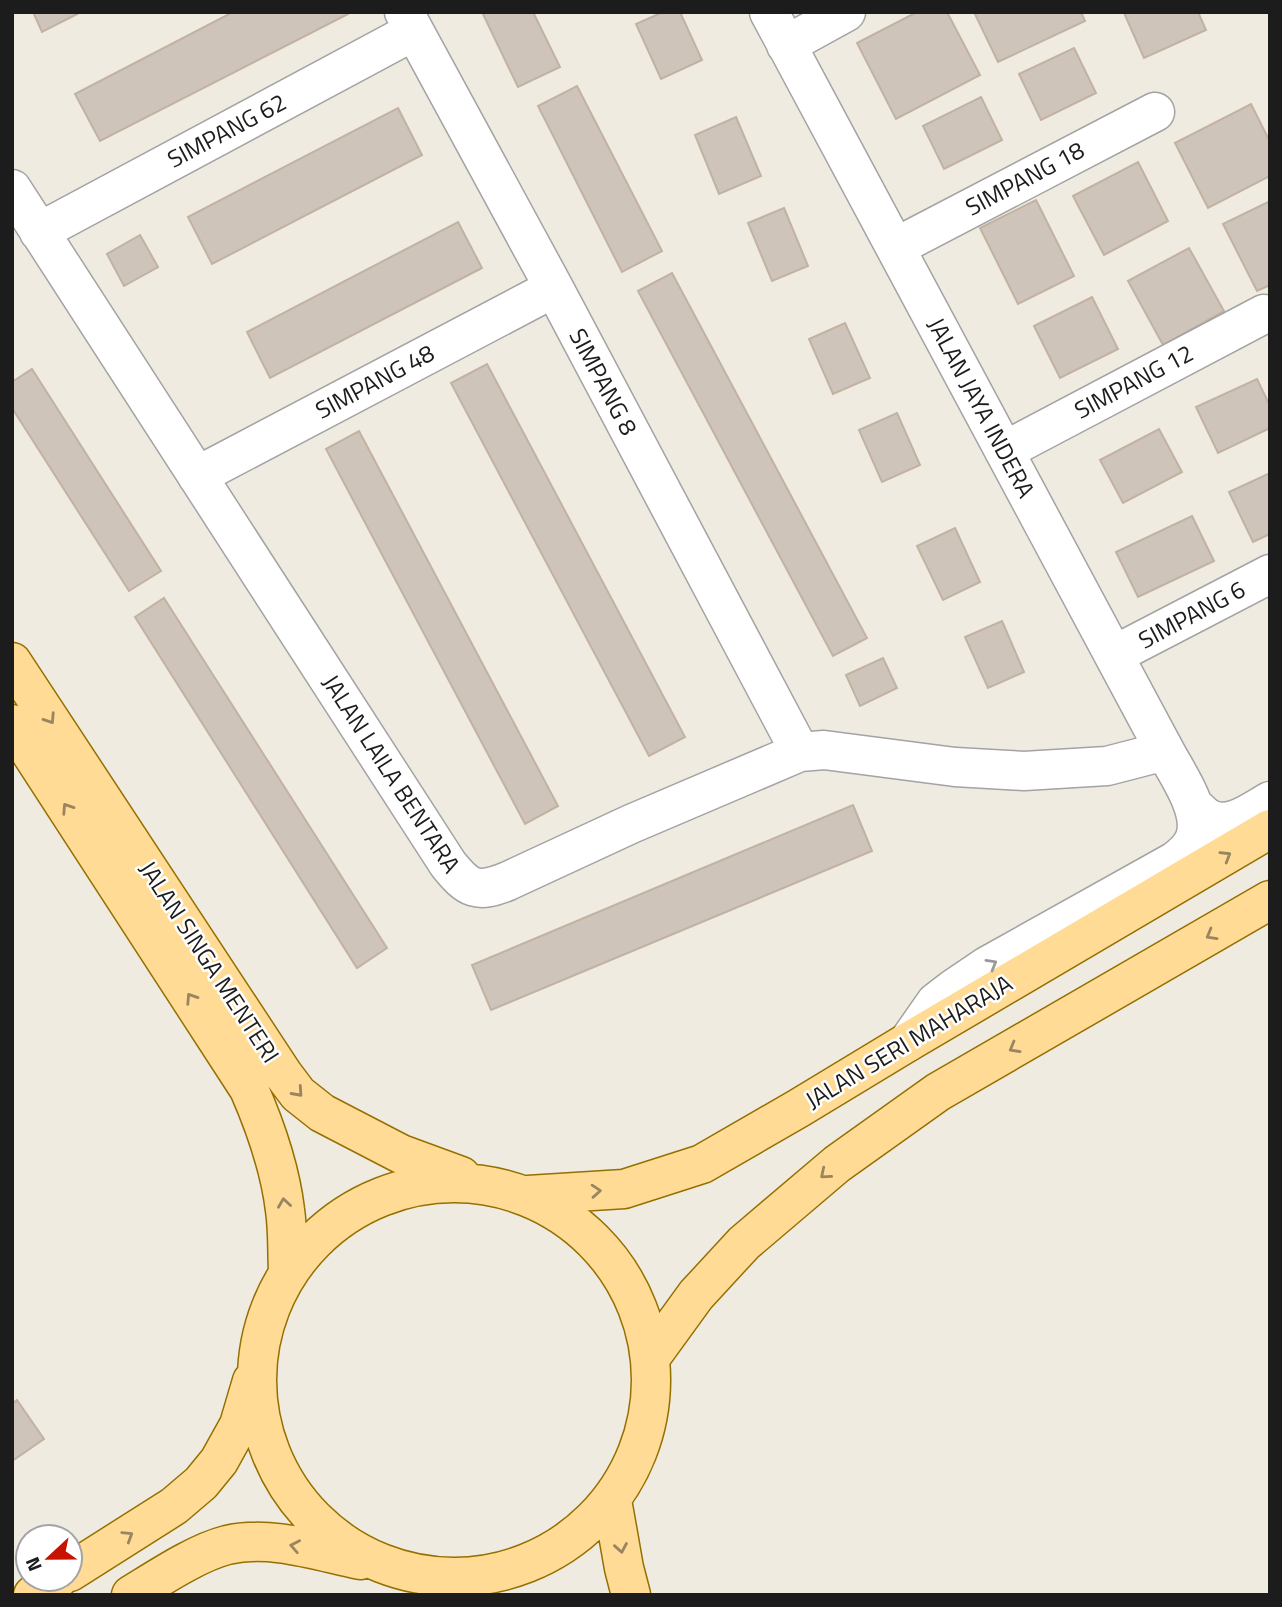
<svg xmlns="http://www.w3.org/2000/svg" width="1282" height="1607" viewBox="0 0 1282 1607" font-family="'Titillium Web',sans-serif">
<style>
.building{fill:#cfc4b9;stroke:#c1b2a1;stroke-width:2}
.lines{fill:none;stroke-linecap:round;stroke-linejoin:round}
.minor-casing{stroke:#a3a3a3;stroke-width:41}
.major-casing{stroke:#947000;stroke-width:41}
.minor{stroke:#fff;stroke-width:38}
.major{stroke:#ffdb95;stroke-width:38}
.oneway{stroke:#99855f}
.oneway2{stroke:#999}
.labels{text-anchor:middle;stroke-width:5;stroke-linejoin:round;paint-order:stroke}
.street-label{font-size:24px;fill:#1c1c1c;stroke:#fff}
</style>
<rect width="100%" height="100%" fill="#efebe0"/>
<path class="building" d="M33,12h48l-39,20z
M233,12h114l1,2 -248,127 -25,-47z
M482,12h51l27,55 -42,20z
M663,12h17l22,48 -41,19 -25,-55z
M917,12h30l33,63 -84,44 -39,-76z
M974,12h107l4,9 -87,41z
M1198,12l8,18 -62,28 -20,-45z
M1074,48l22,45 -55,27 -22,-46z
M577,86l85,165 -40,21 -84,-166z
M981,97l21,43 -58,29 -21,-43z
M1251,104l19,38v34l-62,32 -33,-65z
M398,108l24,47 -210,109 -24,-47z
M736,117l25,59 -42,18 -24,-59z
M1138,162l30,59 -64,34 -31,-59z
M1036,200l38,76 -56,28 -38,-76z
M1270,201v84l-13,6 -34,-67z
M784,208l24,58 -36,15 -24,-58z
M458,222l24,46 -212,110 -23,-46z
M140,235l18,32 -34,19 -17,-32z
M1189,248l35,63 -61,34 -35,-64z
M672,273l195,365 -34,18 -195,-365z
M1092,297l26,52 -58,29 -26,-52z
M845,323l25,55 -37,16 -24,-55z
M487,364l198,373 -36,19 -198,-373z
M32,369l129,202 -32,20 -117,-183v-26z
M1257,379l13,27v22l-52,25 -22,-46z
M897,413l23,52 -38,17 -23,-52z
M1159,429l23,43 -59,31 -23,-43z
M359,431l199,375 -33,18 -199,-375z
M1270,473v61l-17,8 -24,-50z
M1192,516l22,45 -76,36 -22,-45z
M955,528l25,54 -37,18 -26,-54z
M164,598l223,350 -30,20 -222,-351z
M1002,621l22,51 -36,16 -23,-51z
M883,658l14,30 -37,18 -14,-31z
M853,805l19,46 -381,159 -19,-45z
M17,1400l27,39 -32,22v-57z"/>
<g class="lines">
<g class="minor-casing">
<path id="minor" d="M404,12l150,276 246,464
M769,12l396,739c12,23 41,62 29,89 -4,9 -11,15 -19,21l-188,105 -34,23 -17,13 -28,40
M786,45l60,-33
M12,189l436,675c20,25 29,30 60,17l123,-57 169,-72 24,-2 131,17 69,4 83,-5 58,-15
M39,232l375,-201
M896,247l259,-135
M1004,451l260,-137
M197,476l357,-188
M1114,655l156,-81
M1193,805c4,4 9,9 13,12 22,14 46,-6 64,-16"/>
</g>
<g class="major-casing">
<path id="major" d="M12,662l271,412 15,20 24,19 79,41 60,22
M12,724l237,365c17,39 31,79 36,121 3,20 2,41 3,61
M257 1380a197 197 0 1 1 394 0a197 197 0 1 1-394 0Z
M528,1195l96,-6 78,-25 97,-56 109,-66 362,-213
M651,1357l45,-62 48,-52 93,-79 101,-72 332,-192
M612,1500l12,68 7,27
M70,1572l104,-66 27,-23 18,-22 20,-36 13,-44
M33,1595l25,-16
M131,1595c28,-17 65,-42 96,-50 44,-10 90,6 133,15"/>
</g>
<use href="#minor" class="minor"/>
<use href="#major" class="major"/>
</g>
<defs><path id="oneway-chevron" d="M-2-3.5L2.5 0L-2 3.5" fill="none" stroke-width="1.6" stroke-linecap="round" stroke-linejoin="round" transform="scale(1.75)"/></defs>
<g class="oneway">
<use href="#oneway-chevron" transform="translate(50 719) rotate(57)"/>
<use href="#oneway-chevron" transform="translate(67 808) rotate(-123)"/>
<use href="#oneway-chevron" transform="translate(1226 856) rotate(-31)"/>
<use href="#oneway-chevron" transform="translate(1211 935) rotate(150)"/>
<use href="#oneway-chevron" transform="translate(191 998) rotate(-123)"/>
<use href="#oneway-chevron" transform="translate(1014 1048) rotate(150)"/>
<use href="#oneway-chevron" transform="translate(298 1092) rotate(48)"/>
<use href="#oneway-chevron" transform="translate(825 1174) rotate(140)"/>
<use href="#oneway-chevron" transform="translate(596 1191) rotate(-4)"/>
<use href="#oneway-chevron" transform="translate(284 1203) rotate(-98)"/>
<use href="#oneway-chevron" transform="translate(128 1536) rotate(-32)"/>
<use href="#oneway-chevron" transform="translate(295 1546) rotate(-169)"/>
<use href="#oneway-chevron" transform="translate(621 1548) rotate(80)"/>
</g>
<use class="oneway2" href="#oneway-chevron" transform="translate(992 964) rotate(-30)"/>
<g class="labels">
<g class="street-label">
<text transform="translate(227 131) rotate(-28)" y="8">SIMPANG 62</text>
<text transform="translate(1025 179) rotate(-28)" y="8">SIMPANG 18</text>
<text transform="translate(375 382) rotate(-28)" y="8">SIMPANG 48</text>
<text transform="translate(603 382) rotate(62)" y="8">SIMPANG 8</text>
<text transform="translate(1134 382) rotate(-28)" y="8">SIMPANG 12</text>
<text transform="translate(981 408) rotate(62)" y="8">JALAN JAYA INDERA</text>
<text transform="translate(1192 615) rotate(-28)" y="8">SIMPANG 6</text>
<text transform="translate(391 774) rotate(57)" y="8">JALAN LAILA BENTARA</text>
<text transform="translate(209 962) rotate(57)" y="8">JALAN SINGA MENTERI</text>
<text transform="translate(909 1042) rotate(-31)" y="8">JALAN SERI MAHARAJA</text>
</g>
</g>
<rect width="1282" height="1607" fill="none" stroke="#1c1c1c" stroke-width="28"/>
<g transform="translate(49 1558) rotate(248)"><circle r="33" fill="#ffffff" stroke="#a4a4a4" stroke-width="2"/>
<path d="M0-5L12 26L0 18L-12 26Z" fill="#c81300"/>
<text y="-10" font-size="19" font-weight="bold" text-anchor="middle" fill="#1c1c1c">N</text>
</g>
</svg>
